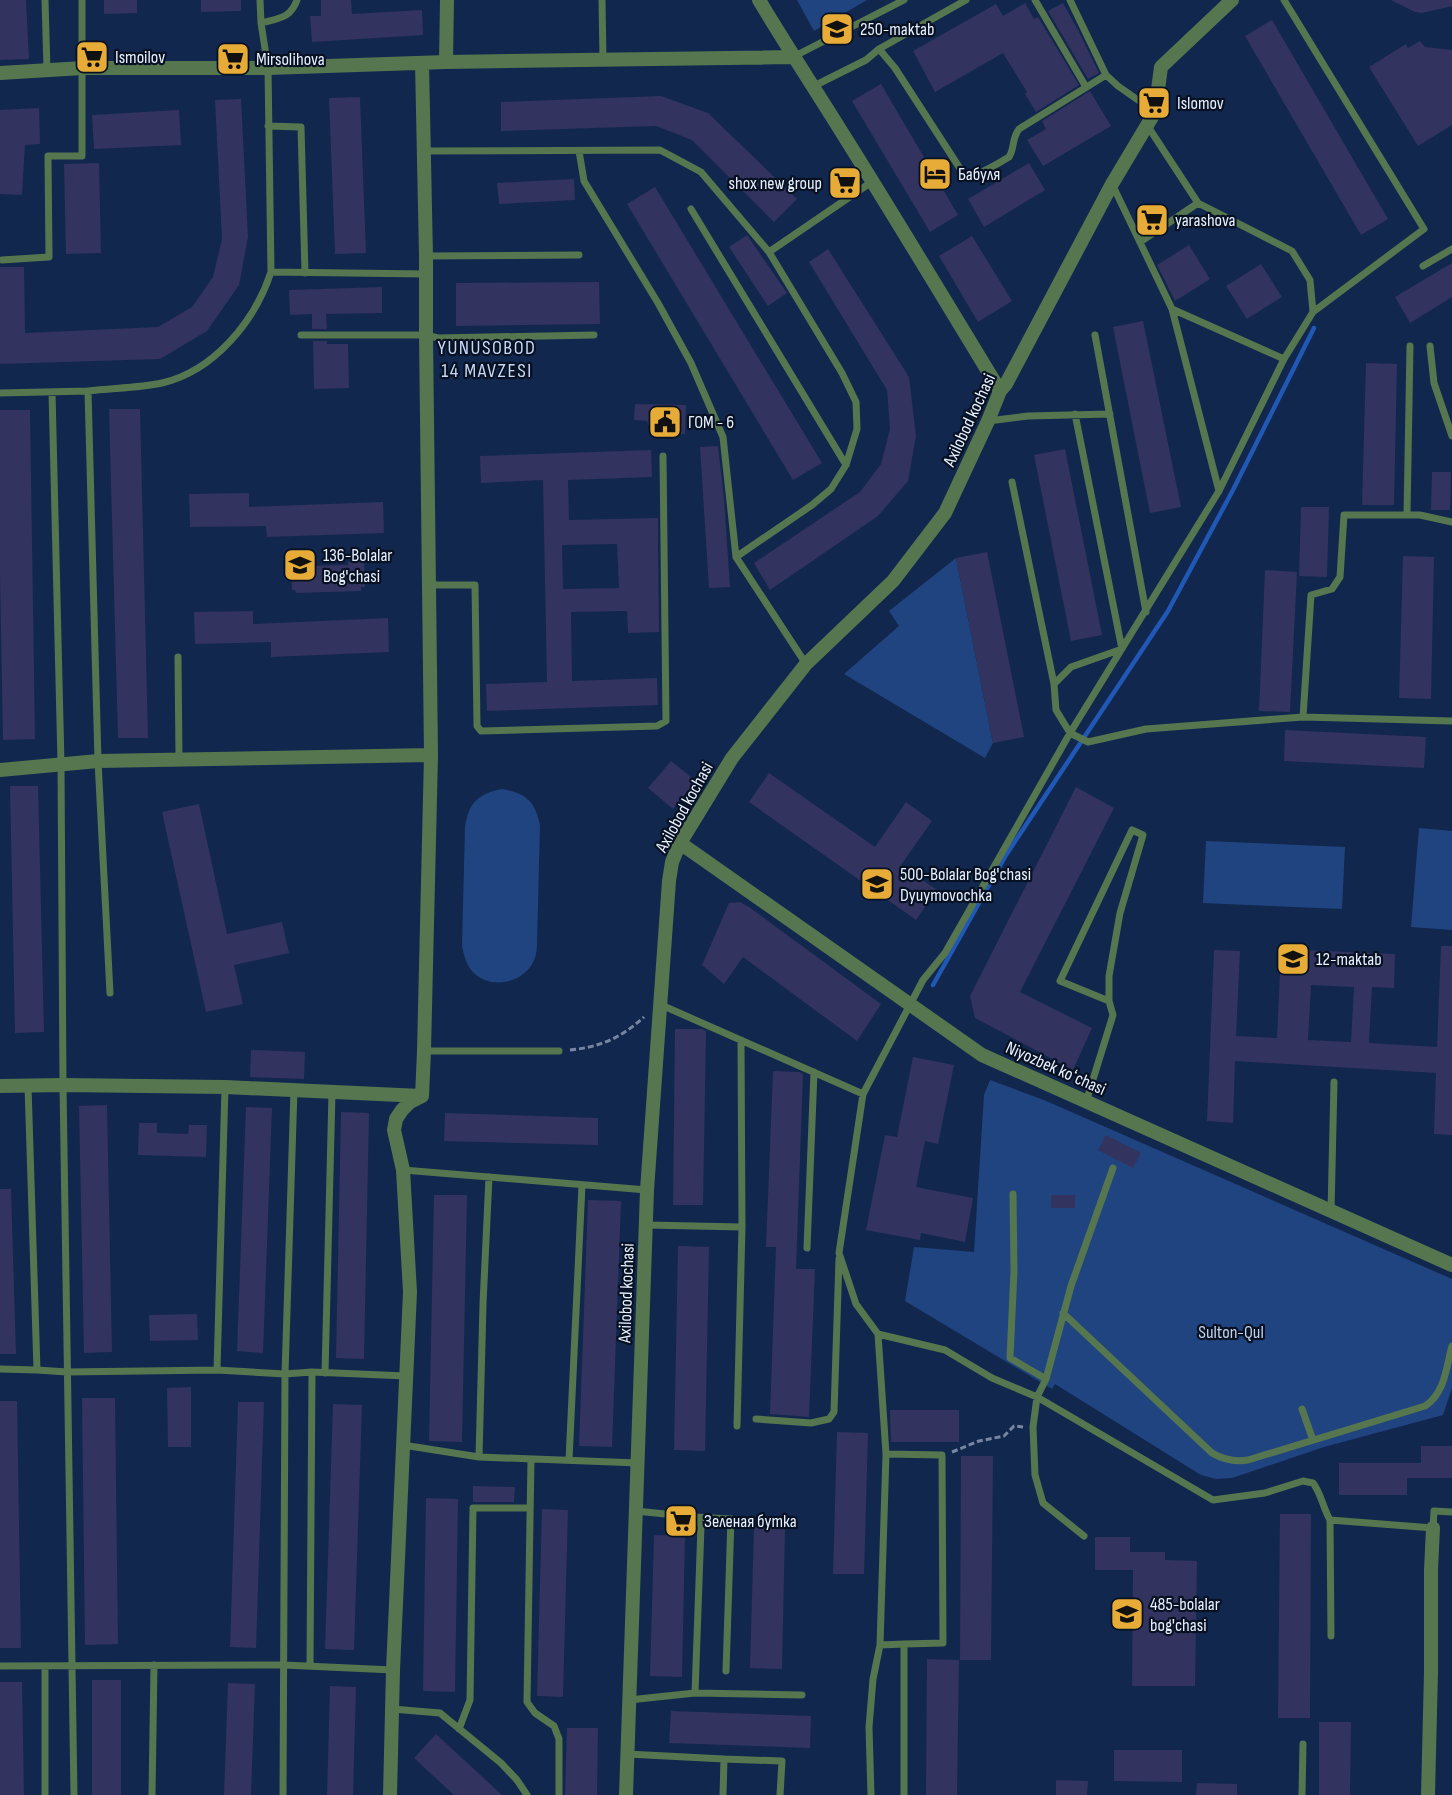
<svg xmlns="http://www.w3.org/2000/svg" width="1452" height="1795" viewBox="0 0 1452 1795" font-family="'Sofia Sans Condensed',sans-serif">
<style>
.green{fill:#204480}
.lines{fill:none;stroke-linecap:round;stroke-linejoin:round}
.stream{stroke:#2058b5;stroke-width:4.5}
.building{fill:#32335f;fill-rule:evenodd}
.path{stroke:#7787a3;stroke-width:3;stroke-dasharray:6 3;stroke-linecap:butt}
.service{stroke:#55764e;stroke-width:7}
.minor{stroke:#55764e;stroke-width:14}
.labels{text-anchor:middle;stroke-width:4.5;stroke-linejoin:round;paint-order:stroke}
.poi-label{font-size:18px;fill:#e6f0ff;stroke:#071122;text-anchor:start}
.street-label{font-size:18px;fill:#e6f0ff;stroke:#071122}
.park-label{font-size:18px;fill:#c4d3ec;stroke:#071122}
.neighbourhood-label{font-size:20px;letter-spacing:1.5px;fill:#c6d8f6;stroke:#071122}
</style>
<rect width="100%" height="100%" fill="#11274e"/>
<path class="green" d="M797,0h70l-53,31z
M956,558l37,185 -8,15 -141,-84 55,-48 -10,-15z
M502,789c24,4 33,12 38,36l-3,119c0,5 -1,10 -2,14 -9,25 -44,33 -62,14 -7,-7 -9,-17 -11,-26l3,-119c4,-24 12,-33 37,-38z
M1419,828l33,3v99l-41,-3z
M1206,841l139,6 -3,62 -139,-6z
M990,1080l54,20 408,179v109l-9,27 -119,32 -92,31 -16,1 -15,-4 -146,-91 -3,5 -147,-88 9,-54 60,5 10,-157z"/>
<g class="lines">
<path class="stream" d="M933,985l73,-130 162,-244 65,-121 81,-162"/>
</g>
<path class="building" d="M0,0h26l3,59 -29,1z
M104,0h33v13l-33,1z
M201,0h40v11l-40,1z
M321,0h30l1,14 70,-4 1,25 -111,7 -2,-26h11z
M1391,0h61v6l-30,7 -7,-1z
M1025,3l9,16 4,-2 41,68 -43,27 -11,-18 2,-2 -24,-39 -68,39 -22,-41 83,-47 7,12z
M1063,3l16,29 20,41 -11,6 -40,-68z
M1272,20l116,199 -27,16 -116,-199z
M1420,41l5,6 27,3v75l-34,21 -49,-79 37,-23 2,4z
M881,84l77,131 -28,17 -78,-131z
M1090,91l21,35 -68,40 -16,-26 19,-11 -4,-8z
M661,96l47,17 89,86 -23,23 -82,-82 -36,-14 -155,5v-29z
M360,97l6,156 -31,1 -6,-156z
M241,99l7,138 -9,48 -32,46 -47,28 -160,5v-97h24l1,66 133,-6 34,-20 21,-30 9,-38 -7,-139z
M39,108l1,36 -15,1 -3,50 -22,-1v-84z
M179,110l2,35 -87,4 -2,-34z
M99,163l2,90 -35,1 -2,-90z
M1029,163l16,27 -61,37 -16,-28z
M574,179l1,21 -76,4 -2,-21z
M655,187l167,276 -29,17 -166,-276z
M747,235l40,58 -19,13 -39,-59z
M972,236l40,65 -34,21 -39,-66z
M1189,245l21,34 -35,22 -18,-36z
M828,249l81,128 7,59 -8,45 -30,35 -108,74 -16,-27 106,-71 21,-28 9,-35 -3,-39 -78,-128z
M1452,263v34l-42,26 -15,-26z
M1261,264l21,33 -35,22 -21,-33z
M599,282l1,42 -144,2v-43z
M382,287v26l-56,1 1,15h-15v-15l-22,1 -1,-25z
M1143,321l38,186 -31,6 -37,-186z
M313,341h14v3h21l1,44 -35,1z
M1366,363l31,1 -3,141h-32z
M635,404l51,1 -1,29 -34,-1 -4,-12 -13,-1z
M109,409h31l8,329h-30z
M0,410h30l5,329 -32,1 -3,-163z
M718,446l6,52 6,89 -21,1 -9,-141z
M1065,449l37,186 -31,6 -37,-186z
M651,450l1,27 -84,3 1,40 89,-2v26l1,88 -31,1 -1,-22 -56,1 1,69 85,-3 1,27 -171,6 -1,-27 61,-2 -4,-202 -62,3 -1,-27zM617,544l2,44 -56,1 -1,-44z
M1432,472h19l-1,38h-19z
M249,493v14l134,-5 1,31 -117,4 -1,-11 -76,1 -1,-33z
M1301,507h28l-2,70 -28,-1z
M987,552l37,185 -31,6 -37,-185z
M1403,556l31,1 -3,142 -32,-1z
M364,561l1,26h-4v4l-65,2 -1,-3h-3l-1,-26h12l1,2 44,-1v-3z
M1265,570l32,2 -7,140 -31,-1z
M253,611v13l135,-6 1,34 -118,5v-15l-76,2 -1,-32z
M1285,730l141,7 -2,31 -140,-7z
M671,761l25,20 -23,28 -25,-21z
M769,773l106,74 31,-45 26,19 -31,44 36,25 -21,30 -167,-118z
M10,786h28l6,246 -29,1z
M1076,787l38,21 -94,184 72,36 -19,42 -98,-52 -5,-22z
M199,804l28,130 55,-12 7,31 -55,12 9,39 -37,8 -44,-200z
M740,902l9,5 132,97 -24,37 -114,-84 -19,27 -22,-19 27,-62z
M1441,946h11v189l-18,-1 2,-61 -201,-12 -2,62 -26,-2 7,-171 26,1 -4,85 41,2 4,-89 114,5 -1,34 -22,-1 -3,56 68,4zM1311,985l43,2 -3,55 -43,-2z
M675,1029h27l4,2 -3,174h-30z
M251,1050l54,2 -1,27 -54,-2z
M913,1057l41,8 -16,79 -13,-3 -9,46 57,11 -8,44 -44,-9 -1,7 -54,-10 19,-95 12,2z
M773,1071l26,1 4,2 -7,195h19l-6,148 -39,-3 6,-167h-10z
M107,1105l5,247 -28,1 -5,-247z
M246,1107l26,1 -9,245 -26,-2z
M341,1112l28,1 -5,246 -28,-1z
M445,1113l153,5v27l-154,-4z
M139,1123h18v10l31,1 1,-9h18l-1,32 -68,-2z
M1106,1135l35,18 -8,15 -35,-18z
M0,1189h11l5,165h-16z
M434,1195h33l-5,247 -33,-1z
M1051,1195h24v13h-24z
M588,1200l33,1 -9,246 -33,-1z
M678,1246l31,1 -4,204 -31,-1z
M197,1314l1,26 -48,1 -1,-26z
M191,1387v60h-23l-1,-59z
M82,1398h33l3,246 -33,1z
M0,1401h17l4,247h-21z
M238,1402h26l-8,246 -26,-1z
M333,1404l29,1 -8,245 -29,-1z
M890,1410h69v32h-68z
M837,1432l31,1 -4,141h-31z
M1421,1446h31v32h-45v17h-68v-32h82z
M961,1456h32l-2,204h-31z
M473,1486l42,1 -1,15h-41z
M426,1498l32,1 -3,193 -32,-1z
M542,1509l26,1 -5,187 -26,-1z
M1280,1514h31l-1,204h-32z
M754,1527l31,1 -3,141 -32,-1z
M654,1535l31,1 -3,141 -32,-1z
M1095,1537h35v15h35v8l32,1 -2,125h-63l1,-116h-38z
M927,1659l32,1 -2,135h-31z
M92,1680h29v115h-29z
M0,1682h22l2,113h-24z
M228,1683l27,1 -4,111h-27z
M330,1686l26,1 -3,108h-26z
M671,1711l140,5 -1,32 -141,-5z
M1319,1722h32l-1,73h-31z
M567,1728h31l-1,67h-32z
M436,1734l66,61h-48l-40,-37z
M1114,1750h68v32l-68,-1z
M1056,1780l32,1 -1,14h-31z
M1197,1783l40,1v11h-41z"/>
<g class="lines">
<path class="path" d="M570,1050c30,-3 51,-12 74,-33
M952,1452l27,-11 25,-5 10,-10 9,1"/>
<path class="service" d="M45,0l2,70
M602,0l1,60
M1035,0l51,87
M1070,0l36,75 12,11 37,26
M1284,0l140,229 -111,83
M261,23c18,-5 29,-4 36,-23
M879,49l87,-49
M793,57l111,-57
M814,86l52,-26 13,-11 16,19 64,99c2,3 4,6 7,7 9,5 34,-12 43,-17 6,-9 2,-17 10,-28l87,-54
M1147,125l51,78
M268,126l33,1 4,146
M424,151l236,-1 41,22 68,80 73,121 14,29 1,27 -11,36 -15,24 -19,16 -76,52 70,107
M579,151l5,30 74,122 33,60 32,74 13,120
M691,209l155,256
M1140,242l58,-39 94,48 18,29 3,32 -29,47
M769,252l104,-71
M426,256l153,-1
M2,260l47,-3 -1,-101h34v-156
M1423,266l29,-17
M271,272l155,2
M1172,309l47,182
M301,335h125l12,3 156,-3
M1095,335l51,277
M1430,346l4,37 18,53
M88,391c24,-3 50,-3 74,-8 52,-12 93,-62 109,-111l-3,-204 -7,-45 -1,-23
M52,392l9,371 2,322 11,710
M0,393l88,-2 10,370 12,232
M1075,414l47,235 -51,18 -17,17 2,26 14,23 18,9 58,-13 157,-12
M988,421l40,-5 82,-2
M1012,482l42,202
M1407,515l3,-169
M1452,522l-32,-7h-76l-4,62 -8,12 -21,6 -8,122 149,4
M429,584l9,1h37l2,141 4,5 176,-5 9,-5 -3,-265
M178,657l1,102
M659,1004l204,90
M424,1051h135
M28,1086l9,284
M1086,1102l27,-87 -4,-14v-25l11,-63 23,-78 -11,-5 -72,151 49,20
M403,1170l244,20
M489,1177l-6,127 -4,153 159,6
M1013,1194l1,77 -4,87 36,21
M1331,1211l3,-129
M646,1225l96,2
M807,1248l7,-176
M1063,1313l149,140c12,7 23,9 36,7l177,-54c20,-13 21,-38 27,-60
M878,1334l-22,-30 -17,-51 24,-159 60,-114 22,-27 125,-220 149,-242 65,-132 -112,-50 -60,-125
M0,1369l37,1 30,2 150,-2 68,4 27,-2 94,4
M217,1370l8,-283
M325,1373l7,-280
M1302,1409l11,31
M756,1419l55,4 18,-4 5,-7 5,-153
M737,1426l5,-199 -1,-187
M403,1445l76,12
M886,1454l-8,-120 67,16 47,28 45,19 9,-18 25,-93 42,-118
M531,1459l-4,243 8,11 19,13 5,13v56
M569,1460l13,-275
M694,1517l37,2 -5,152
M1330,1520l1,116
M1084,1536l-41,-33 -8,-28 -2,-48 4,-30 176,103 52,-7 38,-12 10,2c8,10 10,25 17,37l103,8 1,-17 18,1
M880,1645l24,-1
M310,1665l2,-293
M0,1666l284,-1 109,5
M45,1666v129
M695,1693l107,2
M629,1700l66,-7 6,-167 -7,-9 -58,-6
M392,1709l48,4 61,50 16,17 10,15
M459,1729l11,-29 3,-192h57
M627,1754l97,5
M152,1795l2,-130
M283,1795l2,-421 9,-284
M723,1795l1,-36 58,2 -2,34
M871,1795l-2,-68 4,-48 7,-34 6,-191 56,1 1,188 -39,1v151
M1302,1795l1,-51"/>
<path class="minor" d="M759,0c28,47 58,92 87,139 52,83 103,168 154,252
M446,62l1,-62
M0,73l83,-5h185l178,-6 347,-5
M0,770l98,-9 333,-6
M680,843l302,212 470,210
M0,1086l63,-1 162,2 196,9
M390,1795l3,-125 17,-378 -7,-122 -9,-40 2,-11 6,-9 8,-8 12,-6 2,-45 7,-296 -5,-420v-79l-4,-193
M626,1795l21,-605 22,-309 3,-19 8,-19 52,-85 74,-94 87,-83 52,-68 43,-92 12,-30 6,-7 106,-200 43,-72 6,-45 71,-67
M1428,1795l3,-123v-102l2,-42"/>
</g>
<defs>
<g id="school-square" transform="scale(1.725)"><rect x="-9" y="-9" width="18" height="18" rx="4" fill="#e7ac37" stroke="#071122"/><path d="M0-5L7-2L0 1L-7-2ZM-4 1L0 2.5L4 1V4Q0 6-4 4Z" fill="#111"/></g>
<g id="supermarket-square" transform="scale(1.725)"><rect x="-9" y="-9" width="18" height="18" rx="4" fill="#e7ac37" stroke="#071122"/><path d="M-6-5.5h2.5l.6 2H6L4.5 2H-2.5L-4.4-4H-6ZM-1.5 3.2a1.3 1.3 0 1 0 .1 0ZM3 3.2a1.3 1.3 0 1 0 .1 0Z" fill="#111"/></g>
<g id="hotel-square" transform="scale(1.725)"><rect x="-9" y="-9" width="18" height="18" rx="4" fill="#e7ac37" stroke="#071122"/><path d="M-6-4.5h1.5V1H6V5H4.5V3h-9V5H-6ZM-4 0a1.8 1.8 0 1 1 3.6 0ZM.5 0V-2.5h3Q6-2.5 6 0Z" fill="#111"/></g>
<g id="civic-square" transform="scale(1.725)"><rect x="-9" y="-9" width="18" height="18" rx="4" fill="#e7ac37" stroke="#071122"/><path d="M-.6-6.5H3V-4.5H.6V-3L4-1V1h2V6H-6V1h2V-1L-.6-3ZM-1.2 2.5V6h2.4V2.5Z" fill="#111"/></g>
</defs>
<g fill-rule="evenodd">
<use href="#school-square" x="837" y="29"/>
<use href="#supermarket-square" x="92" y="57"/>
<use href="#supermarket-square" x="233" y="59"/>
<use href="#supermarket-square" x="1154" y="103"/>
<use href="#hotel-square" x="935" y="174"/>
<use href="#supermarket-square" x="845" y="183"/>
<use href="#supermarket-square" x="1152" y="220"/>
<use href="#civic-square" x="665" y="422"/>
<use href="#school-square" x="300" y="565"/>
<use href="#school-square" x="877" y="884"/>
<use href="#school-square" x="1293" y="959"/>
<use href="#supermarket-square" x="681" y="1521"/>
<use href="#school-square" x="1127" y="1614"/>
</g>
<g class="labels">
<g class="poi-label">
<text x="860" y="35">250-maktab</text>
<text x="115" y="63">Ismoilov</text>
<text x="256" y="65">Mirsolihova</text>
<text x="1177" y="109">Islomov</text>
<text x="958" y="180">Бабуля</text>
<text x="822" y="189" text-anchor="end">shox new group</text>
<text x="1175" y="226">yarashova</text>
<text x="688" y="428">ГОМ - 6</text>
<text x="323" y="561">136-Bolalar<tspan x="323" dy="21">Bog'chasi</tspan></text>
<text x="900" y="880">500-Bolalar Bog'chasi<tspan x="900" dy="21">Dyuymovochka</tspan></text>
<text x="1316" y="965">12-maktab</text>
<text x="704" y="1527">Зеленая бутка</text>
<text x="1150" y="1610">485-bolalar<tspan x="1150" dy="21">bog'chasi</tspan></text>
</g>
<g class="street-label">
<text transform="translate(969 420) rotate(-65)" y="6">Axilobod kochasi</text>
<text transform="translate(684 807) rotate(-61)" y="6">Axilobod kochasi</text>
<text transform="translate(1056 1068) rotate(24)" y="6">Niyozbek koʻchasi</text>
<text transform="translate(626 1293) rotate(-88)" y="6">Axilobod kochasi</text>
</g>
<g class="park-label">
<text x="1231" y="1338">Sulton-Qul</text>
</g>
<g class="neighbourhood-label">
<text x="487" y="354">YUNUSOBOD<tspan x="487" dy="23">14 MAVZESI</tspan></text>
</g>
</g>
</svg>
